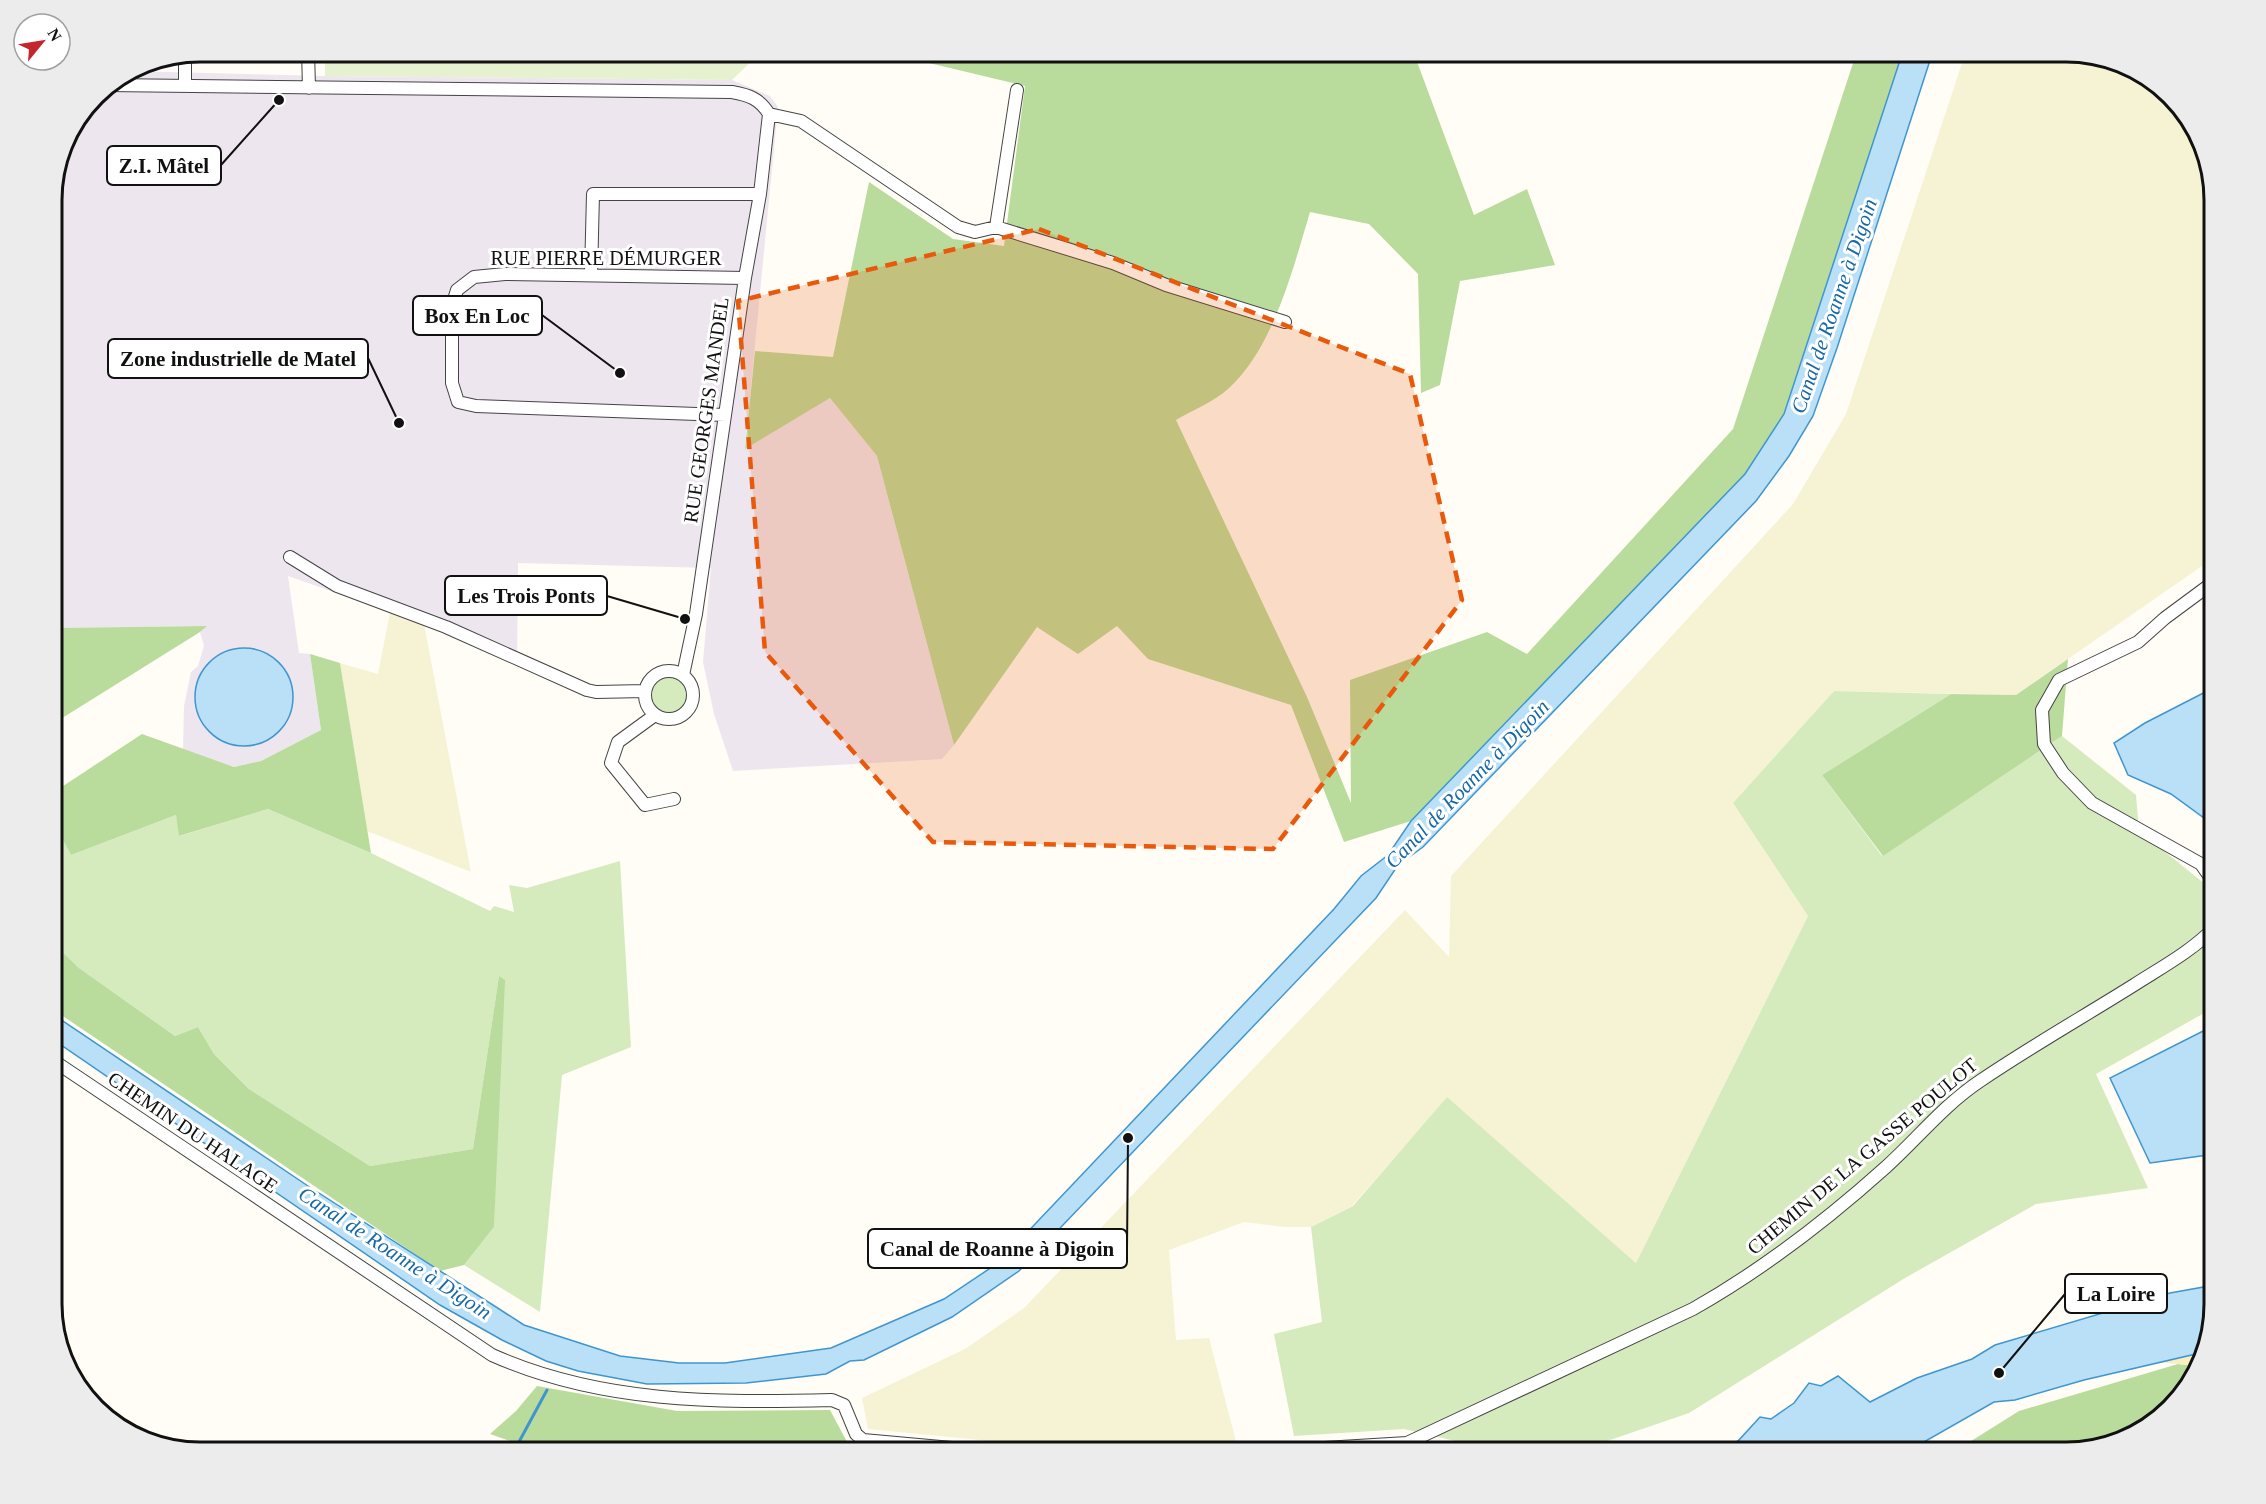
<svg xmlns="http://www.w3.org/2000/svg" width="2266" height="1504" viewBox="0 0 2266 1504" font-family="'Times New Roman',serif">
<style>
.industrial{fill:#eee6ef}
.farmland{fill:#f6f3d4}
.green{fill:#d5ebbd}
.forest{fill:#b9dc9c}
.sand{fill:#fbeec1}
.pitch{fill:#e6f2cf}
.water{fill:#b9e0f7;stroke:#3f96cf;stroke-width:1.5}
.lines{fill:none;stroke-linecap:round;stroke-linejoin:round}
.stream{stroke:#3f96cf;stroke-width:3}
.street-casing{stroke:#444;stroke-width:14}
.street{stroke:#fff;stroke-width:12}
.marked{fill:#e8590c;fill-opacity:0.2;stroke:#e8590c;stroke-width:4.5;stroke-dasharray:12 8;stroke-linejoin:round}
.labels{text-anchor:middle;stroke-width:6;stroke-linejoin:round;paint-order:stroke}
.street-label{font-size:20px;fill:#111;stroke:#fff}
.water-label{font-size:21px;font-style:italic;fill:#1768a6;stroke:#fff}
.rim{fill:none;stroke:#111;stroke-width:3}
.leader{fill:none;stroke:#111;stroke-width:2}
.callout-dot{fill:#111;stroke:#fff;stroke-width:2}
.callout{fill:#fff;stroke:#111;stroke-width:2}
.callout-label{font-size:21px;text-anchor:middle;font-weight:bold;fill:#111}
</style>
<rect width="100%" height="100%" fill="#fffdf5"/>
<path class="industrial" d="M130,71l195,5 407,4 38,16 8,11 -33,341 85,-50 47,58 77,289 -12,14 -209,12 -19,-57 -11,-52 8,-94 -193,-5 -1,103 -93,-42 -136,-48 11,77 11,1 11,76 -60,31 -27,6 -51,-16 1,-45 7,-34 7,-6 6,-20 -4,-14 6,-6 -155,2v-438l15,-56 29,-40z"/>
<path class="farmland" d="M1966,51h100l83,25 51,58 15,65v358l-199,138 -182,-4 -101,112 75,113 -172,347 -189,-165 -95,108 -41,21h-27l-40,-5 -75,28 7,90 33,-2 28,107 -93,8 -44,-1 -232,-23 -6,-31 103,-49 59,-41 381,-398 44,47 2,-81 342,-372 53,-90z
M390,612l34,12 47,248 -104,-41 -27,-168 38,11z"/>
<path class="green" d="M651 695a18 18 0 1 1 36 0a18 18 0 1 1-36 0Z
M1834,691l117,3 -129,81 60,81 180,-120 74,59 3,36 76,61v115l-119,67 52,114 -112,16 -131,74 -216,135 -117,40h-65l-103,-24 -110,7 -20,-102 48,-12 -11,-95 42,-21 94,-109 189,166 172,-347 -75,-113z
M268,809l103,44 119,58 4,-5 20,6 -5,-27 18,3 93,-27 11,186 -69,28 -22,237 -76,-47 30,-38 5,-251 -26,173 -103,17 -121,-77 -35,-35 -16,-27 -23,9 -96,-68 -28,-27v-110l7,-2 13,26 105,-40 4,21z"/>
<path class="forest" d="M915,51h498l61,164 53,-26 28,76 -95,16 -20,104 -19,8 -3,-119 -49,-50 -59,-12c-17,57 -37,137 -82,177 -15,13 -35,21 -52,31l131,277 44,106 -1,-123 137,-48 40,22 206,-225 124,-378h46l-119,363 -39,60 -334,347 -67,21 -53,-137 -143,-46 -31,-33 -39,28 -41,-27 -83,118 -77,-289 -47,-58 -85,51 10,-98 78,6 36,-175 84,57 51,7 21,-160 -96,-23z
M207,626l-7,6 -149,93v-97z
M310,654l30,9 31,190 -103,-44 -89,27 -3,-21 -105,40 -20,-38v-23l91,-60 92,33 27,-6 60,-31z
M2068,659l-6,77 -179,120 -61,-81 129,-81 65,1z
M51,941l28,27 96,68 23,-9 16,27 35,35 121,77 103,-17 26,-173 6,4 -11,247 -30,38 -24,6 -389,-263z
M2178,1364l18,2 -6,21 -58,51 -65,15h-115l67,-42z
M537,1386l140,25 153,-1 16,30 11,13h-313l-54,-19 26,-23z"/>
<path class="sand" d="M2200,1353l-4,13 -37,-4z"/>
<path class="pitch" d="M325,51h437l-30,29 -407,-4z"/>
<path class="water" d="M1903,51h30l-96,297 -24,68 -24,40 -33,45 -333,346 -25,18 -22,33 -357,373 -67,46 -88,43 -14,1 -24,13 -80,9 -99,1 -69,-13 -32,-10 -44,-21 -62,-35 -389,-267v-25l257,173 216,139 96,31 59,7h46l106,-15 113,-49 51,-34 23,-23 316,-333 27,-33 27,-21 23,-34 334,-347 39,-60z
M195 697a49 49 0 1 1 98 0a49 49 0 1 1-98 0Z
M2215,687v139l-44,-32 -43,-19 -14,-32 31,-20z
M2215,1025v129l-65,9 -40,-85z
M2215,1285v20l-15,48 -116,27 -69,20 -21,2 -79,45 -3,6h-202l28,-12 22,-24 11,2 23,-16 15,-20 12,3 17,-10 32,26 47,-24 55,-19 23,-14 175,-52z"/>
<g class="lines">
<path class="stream" d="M1897,51l8,5
M513,1453l34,-63"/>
<g class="street-casing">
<path id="street" d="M308,51l1,37
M108,85l624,7c17,3 28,7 37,22
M185,86v-32
M769,114l32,7 157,106 17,5 21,-5 117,36 53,22 119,37
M996,227l21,-137
M591,275l2,-81h167
M725,415l-249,-9 -18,-4 -6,-19v-77l5,-16 17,-13 31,-3 240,4
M290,557l47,29 109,41 141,63 9,2 49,-1
M2215,581l-50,37 -27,24 -79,38 -17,30 2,34 19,29 29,30 109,61 14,20
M645 695a24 24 0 1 1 48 0a24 24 0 1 1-48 0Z
M683,675l13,-61 49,-336 15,-84 9,-80
M655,715l-37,27 -7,21 34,42 29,-6
M51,1059l441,296c108,48 223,48 340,45l12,5 12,29 7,6 144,13
M1239,1453l168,-10 286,-134c69,-39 134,-89 193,-142 32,-29 58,-62 94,-86 50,-34 103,-64 154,-96 28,-18 58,-34 81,-58"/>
</g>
<use href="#street" class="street"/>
</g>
<path class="marked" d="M1039,229l371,145 52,226 -189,249 -340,-7 -168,-190 -27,-351z"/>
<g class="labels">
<g class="street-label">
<text x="606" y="265">RUE PIERRE DÉMURGER</text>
<text transform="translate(706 410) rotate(-82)" y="7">RUE GEORGES MANDEL</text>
<text transform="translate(193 1132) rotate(34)" y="7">CHEMIN DU HALAGE</text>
<text transform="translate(1862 1156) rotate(-40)" y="7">CHEMIN DE LA GASSE POULOT</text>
</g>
<g class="water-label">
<text transform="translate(1834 306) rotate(-71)" y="7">Canal de Roanne à Digoin</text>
<text transform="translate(1467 784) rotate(-46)" y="7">Canal de Roanne à Digoin</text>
<text transform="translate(395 1253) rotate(33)" y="7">Canal de Roanne à Digoin</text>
</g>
</g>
<path d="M0 0H2266V1504H0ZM200 62H2066A138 138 0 0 1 2204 200V1304A138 138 0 0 1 2066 1442H200A138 138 0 0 1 62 1304V200A138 138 0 0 1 200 62Z" fill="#ececec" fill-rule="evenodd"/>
<path class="rim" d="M200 62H2066A138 138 0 0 1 2204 200V1304A138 138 0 0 1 2066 1442H200A138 138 0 0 1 62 1304V200A138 138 0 0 1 200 62Z"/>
<path class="leader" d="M279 100L221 165M620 373L542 315M399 423L368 358M685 619L607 596M1128 1138L1127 1249M1999 1373L2065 1294"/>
<g class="callout-dot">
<circle cx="279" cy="100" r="6"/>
<circle cx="620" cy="373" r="6"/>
<circle cx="399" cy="423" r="6"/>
<circle cx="685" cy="619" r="6"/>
<circle cx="1128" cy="1138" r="6"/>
<circle cx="1999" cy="1373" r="6"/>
</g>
<g class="callout">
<rect x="107" y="146" width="114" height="39" rx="6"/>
<rect x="413" y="296" width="129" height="39" rx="6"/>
<rect x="108" y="339" width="260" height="39" rx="6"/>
<rect x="445" y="576" width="162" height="39" rx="6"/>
<rect x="868" y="1229" width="259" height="39" rx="6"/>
<rect x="2065" y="1274" width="102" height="39" rx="6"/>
</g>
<g class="callout-label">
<text x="164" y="173">Z.I. Mâtel</text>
<text x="477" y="323">Box En Loc</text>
<text x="238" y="366">Zone industrielle de Matel</text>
<text x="526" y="603">Les Trois Ponts</text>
<text x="997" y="1256">Canal de Roanne à Digoin</text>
<text x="2116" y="1301">La Loire</text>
</g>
<g transform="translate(42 42) rotate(60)"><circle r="28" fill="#ffffff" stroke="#a0a0a0" stroke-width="1.5"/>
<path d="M0-4.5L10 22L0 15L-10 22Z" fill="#c4262e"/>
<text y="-9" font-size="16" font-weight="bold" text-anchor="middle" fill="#111111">N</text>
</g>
</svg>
